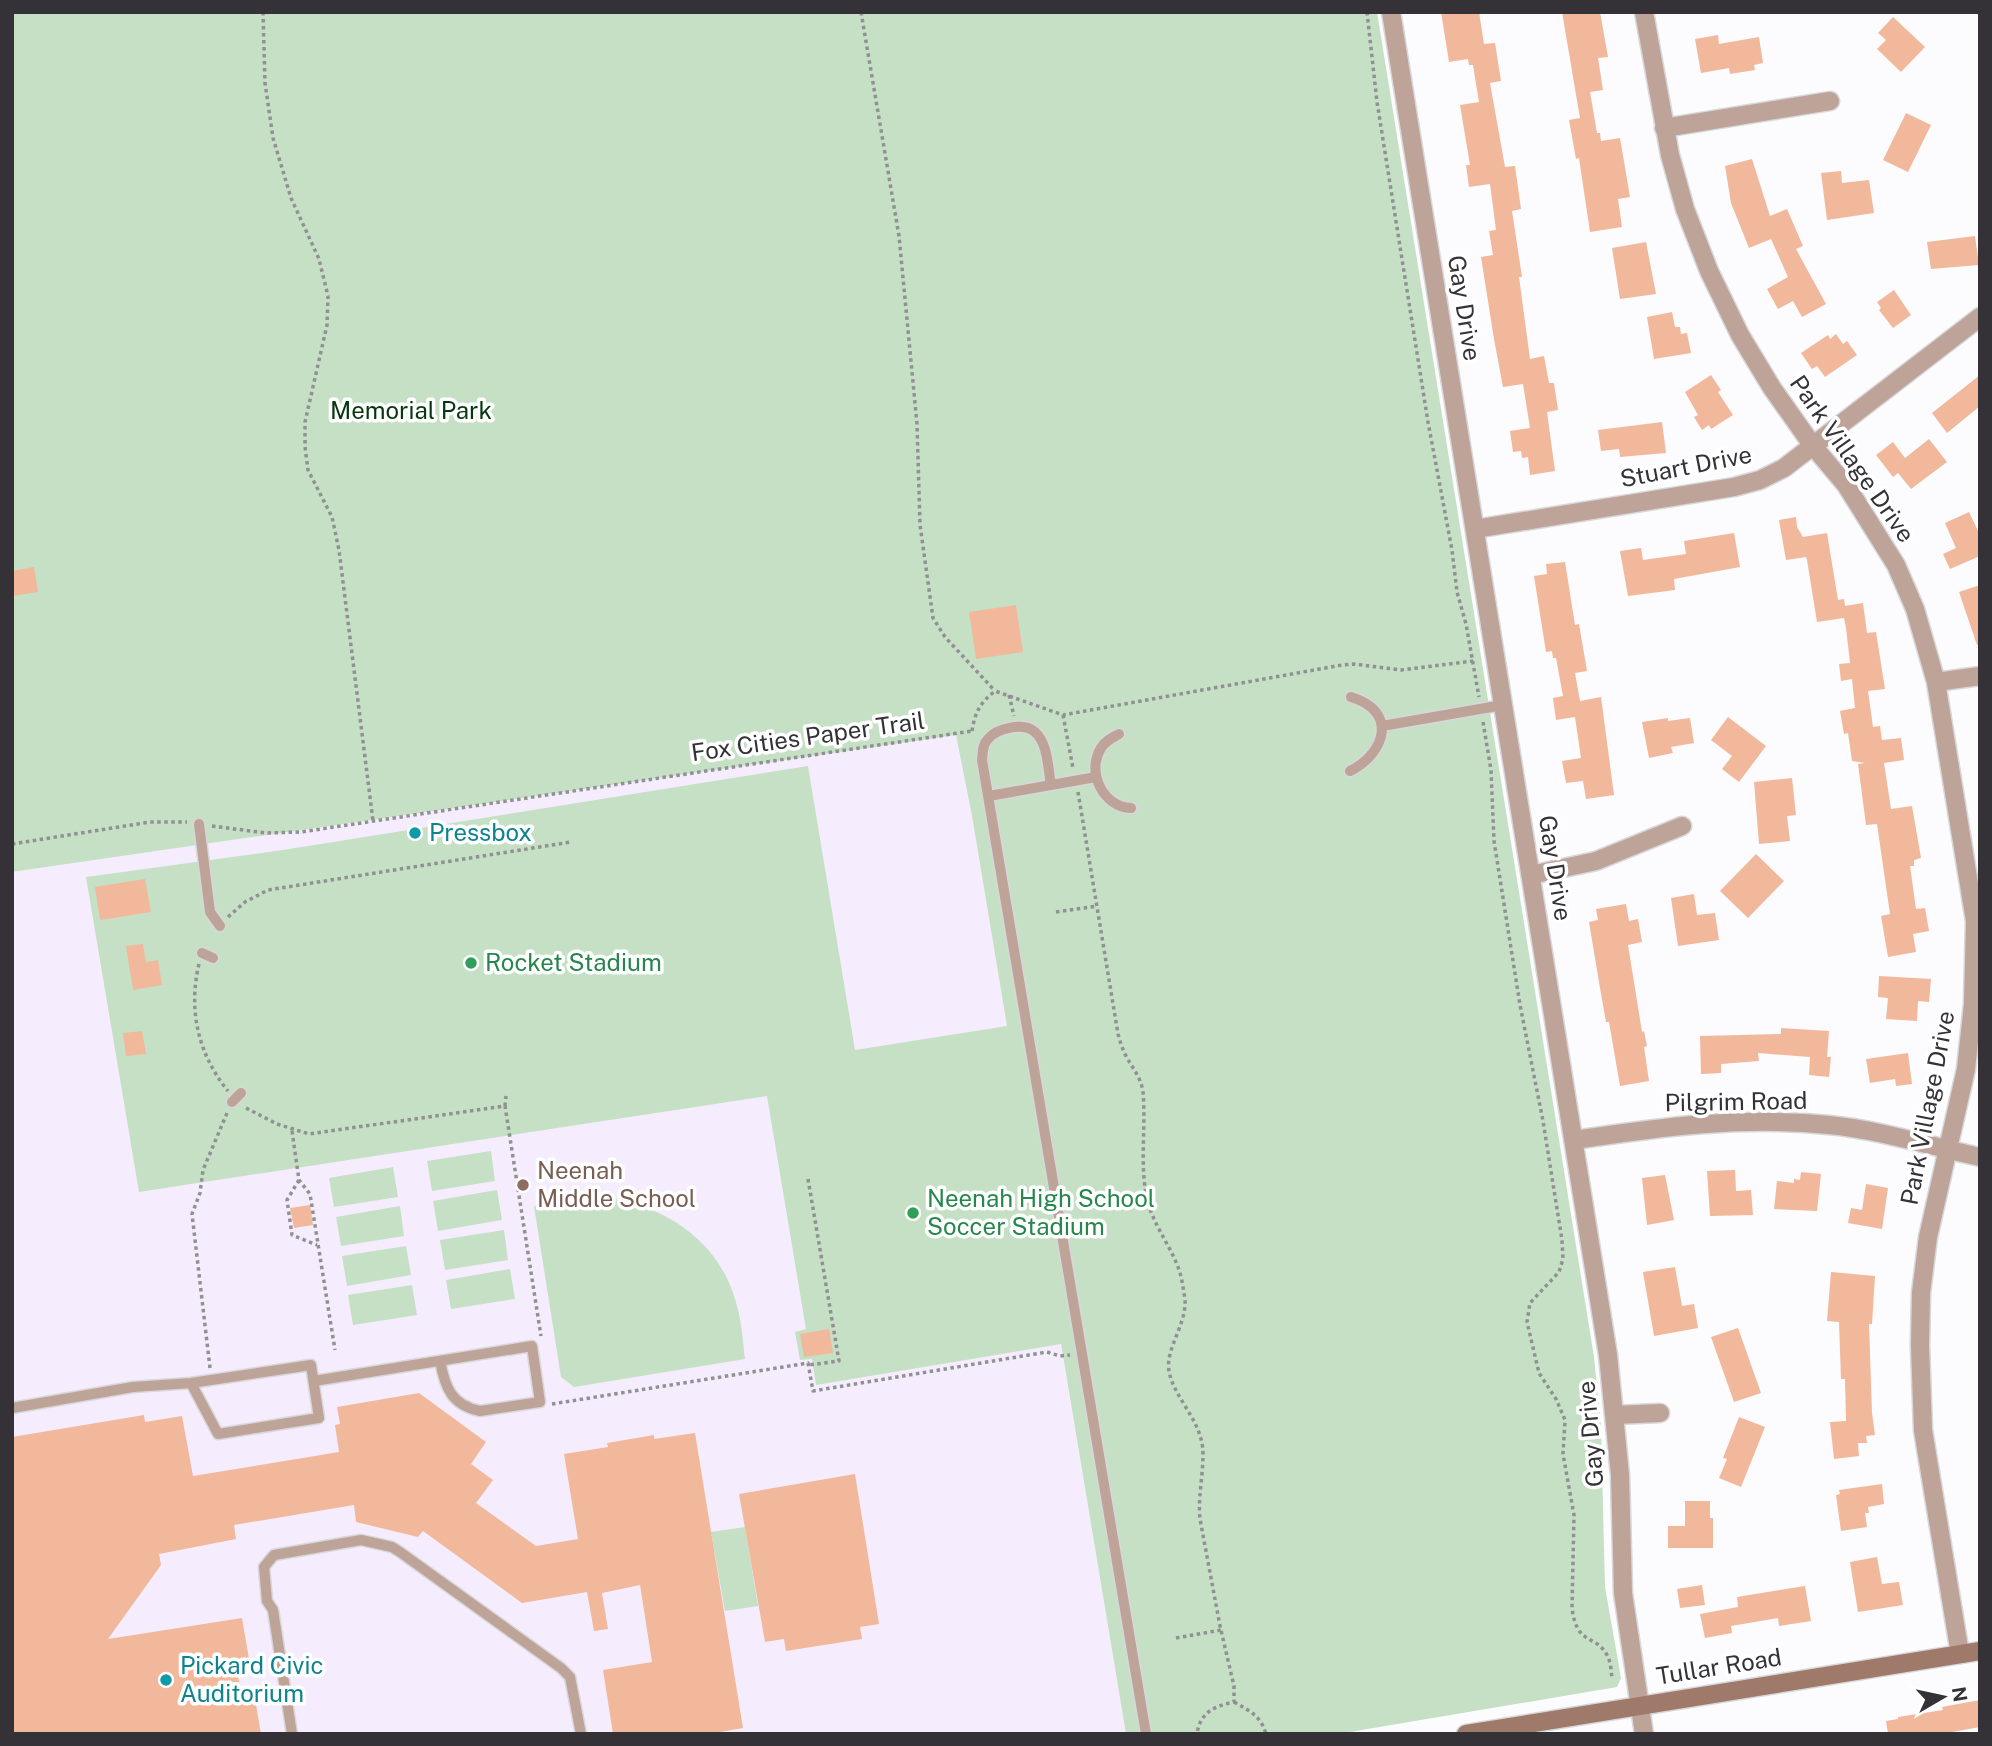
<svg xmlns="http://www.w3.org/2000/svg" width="1992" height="1746" viewBox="0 0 1992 1746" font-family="'Public Sans',sans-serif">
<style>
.built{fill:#f5edfd}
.green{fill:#c5e0c5}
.building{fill:#f1b89c}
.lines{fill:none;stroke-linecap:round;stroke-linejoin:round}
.lane-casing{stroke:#d8d7d9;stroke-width:13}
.street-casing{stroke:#d8d7d9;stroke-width:21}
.secondary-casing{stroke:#d8d7d9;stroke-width:21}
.path{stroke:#919093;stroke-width:3.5;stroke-dasharray:3.5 3.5;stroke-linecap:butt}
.lane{stroke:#bea399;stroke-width:10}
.street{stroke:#bea399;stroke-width:18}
.secondary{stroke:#9f796a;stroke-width:18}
.culture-dot{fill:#0f9aa8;stroke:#fff;stroke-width:2.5}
.leisure-dot{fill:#2e9e5b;stroke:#fff;stroke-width:2.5}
.education-dot{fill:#8d6e63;stroke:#fff;stroke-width:2.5}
.labels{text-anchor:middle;stroke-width:7;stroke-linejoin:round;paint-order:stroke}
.street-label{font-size:24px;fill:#343236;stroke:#fff}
.park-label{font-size:24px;fill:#06370e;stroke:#fff}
.culture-label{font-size:24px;fill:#0d838f;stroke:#fff;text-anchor:start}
.leisure-label{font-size:24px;fill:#27864d;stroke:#fff;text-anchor:start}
.education-label{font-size:24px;fill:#785e54;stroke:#fff;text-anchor:start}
</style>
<rect width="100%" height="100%" fill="#fcfbfd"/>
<path class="built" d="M956,735l16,81 154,918h-1114v-862z"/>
<path class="green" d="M12,12h1365l217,1345 7,70 4,160 16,91 -4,9 -279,47h-212l-65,-390 -245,41 -4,-26 -12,1 -5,-28 11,-3 -39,-233 -628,96 -53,-315 197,-27 525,-84 47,284 152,-24 -35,-210 -16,-81 -944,137z
M491,1151l4,30 -63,10 -5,-30z
M393,1167l5,30 -64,10 -5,-29z
M497,1190l5,30 -64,11 -5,-30z
M585,1196c71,2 137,41 153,114 4,16 5,33 7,49l-171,28 -13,-10 -27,-171z
M400,1206l4,30 -63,10 -5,-29z
M504,1230l4,30 -63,10 -5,-30z
M406,1246l5,29 -64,11 -5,-30z
M510,1269l5,30 -64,10 -5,-29z
M412,1285l5,30 -64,10 -5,-30z
M745,1527l13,79 -33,5 -14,-79z"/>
<path class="building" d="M1441,12h38l5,32 11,-1 6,38 -11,2 15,84 10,-1 6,43 -9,2 10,66h-3l11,82 14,-3 5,27h5l4,27 -11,2 8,59 -25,4 -2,-18 -6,1 -1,-7 -8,1 -3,-21 20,-3 -7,-44 -20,3 -9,-48 -13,-82 12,-2 -4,-24 7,-1 -6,-46 -21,3 -3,-22h4l-10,-60 19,-3 -6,-37h-4l-1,-6 -19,3z
M1562,12h38l8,45 -10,1 5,32 -13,2 7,41h3l1,8 19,-3 10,59 -12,2 4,28 -32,5 -11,-74 -3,1 -7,-39 11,-2z
M1893,17l32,30 -24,25 -24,-23 9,-9 -8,-7z
M1718,35l1,9 40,-7 4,26 -9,2 1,5 -25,4 -1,-6 -28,5 -6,-34z
M1906,113l25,12 -23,47 -25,-12z
M1752,159l18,57 17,-7 16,37 -7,3 30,55 -24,13 -9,-16 -15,8 -11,-20 21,-12 -17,-38 -22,9 -18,-45 -6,-37z
M1841,171l1,12 27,-3 5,33 -47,7 -6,-47z
M1975,236l4,29 -48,4 -4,-27z
M1646,242l10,52 -36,5 -8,-51z
M1894,290l17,25 -18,13 -14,-18 2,-2 -4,-6z
M1672,312l3,15h5l1,7 6,-1 4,20 -37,6 -7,-42z
M1836,334l7,10 4,-3 10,14 -32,22 -8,-11 -5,3 -11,-16 27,-18 2,4z
M1711,375l10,15 -3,2 15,23 -22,14 -2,-4 -7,5 -8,-13 4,-2 -13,-23z
M1980,375v31l-33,27 -15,-20z
M1662,422l4,31 -46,4 -1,-8 -18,2 -3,-21z
M1929,439l18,23 -36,27 -13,-16 -5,4 -17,-22 17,-13 12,16z
M1969,512l11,23v21l-30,13 -7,-15 13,-6 -11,-25z
M1796,517l1,10 6,10 24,-4 11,67 6,-1 1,7 18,-3 4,30 9,-1 9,57 -17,2 5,36 7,-1 2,14 19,-2 3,22 -20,3 7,46 21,-3 9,52 -7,2v6h-4l6,43 9,-1 4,23 -16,3 3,18 -28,5 -7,-41 9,-2 -13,-90 -11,1 -8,-61 7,-1 -13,-2 -4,-28 -4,1 -4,-23 15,-3 -3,-29 -11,2 -2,-17 11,-1 -4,-35 -2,-10 -27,4 -10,-62 -1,-3 -20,3 -7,-40z
M1734,533l6,34 -66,12 1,11 -47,6 -8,-45 21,-3 2,12 43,-6 -2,-13z
M1565,562l10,63 4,-1 8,47 -12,2 5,28 21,-4 13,98 -28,4 -3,-18 -17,2 -4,-22 19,-3 -6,-41 -19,3 -3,-22 10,-2 -7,-38h-3l-1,-7 -6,1 -12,-76 13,-2 -1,-10z
M34,567l4,25 -26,4v-25z
M1980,585v60h-3l-18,-53z
M1016,605l7,47 -47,7 -7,-47z
M1728,717l38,29 -27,36 -17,-13 10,-13 -21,-16z
M1668,718v3l22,-3 4,25 -23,4 2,6 -24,5 -7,-36z
M1792,778l4,37 -9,1 3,25 -31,3 -5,-62z
M1756,854l28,27 -36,37 -28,-27z
M145,879l6,33 -51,8 -5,-33z
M1694,894l3,21 18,-2 4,27 -41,6 -7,-48z
M1626,904l3,17 9,-2 4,23 -14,3 14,87 2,-1 3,15 -3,1 5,34 -29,5 -11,-64h-3l-6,-34 -11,-66 9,-2 -2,-11z
M143,944l3,18 12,-2 4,25 -29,5 -7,-44z
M1879,976l52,3 -2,23 -11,-1 -1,20 -31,-2 2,-21 -10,-1z
M1781,1028l48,3 -2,26h4l-2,20 -20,-2 1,-18 -52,-4 1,8 -38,3v9l-20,1 -1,-38 81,-2z
M142,1031l4,23 -20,2 -3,-23z
M1908,1053l4,31 -16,2 -1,-7 -25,4 -4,-24z
M1735,1170l1,21 15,-1 2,25 -43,1 -3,-45z
M1801,1172l20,2 -4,37 -43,-2 3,-28 17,2v-4l6,1z
M1665,1175l9,45 -27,5 -5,-47z
M1866,1184l22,4 -6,41 -34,-6 3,-15 11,2z
M310,1205l3,20 -19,3 -4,-20z
M1675,1267l7,39 12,-2 4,24 -44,8 -11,-64z
M1831,1272l44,4 -3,48h-3l3,89 3,22 -9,1 1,7h-9l1,13 -25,3 -4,-37 16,-1 -1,-42h-4l-2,-57 -12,-1z
M1738,1328l23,65 -27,9 -23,-65z
M829,1329l4,24 -29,4 -4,-23z
M419,1393l67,49 -15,22 22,16 -17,23 60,43 42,-7 -14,-85 44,-7 -1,-4 47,-8v4l41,-6 48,295 -34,6h-96l-10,-64 49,-8 -12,-77 -38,8 6,36 -14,2 -7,-39 -65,11 -99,-72 -5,6 -62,-15 -2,-17 -120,20 2,14 -77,15 2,11 -53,74 134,-21 8,47 -13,2 4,28 13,-2 7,41h-249v-297l132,-22 1,7 37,-6 11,60 146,-24 -4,-27 5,-1 -3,-17z
M1739,1417l26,10 -24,60 -22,-9 8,-19 -4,-1z
M855,1474l24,150 -19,3 2,12 -76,12 -2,-12 -19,3 -26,-148z
M1882,1484l2,20 -16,3 1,6h-4l2,14 -26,4 -5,-36 4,-1 -1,-4z
M1685,1501h25v17h3v30h-45v-22h17z
M1877,1557l5,27 17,-2 4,23 -45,7 -8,-50z
M1702,1585l3,20 -25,3 -3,-19z
M1805,1586l6,35 -32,5 -1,-8 -47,8 1,7 -27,5 -5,-24 38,-7 -1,-10z
M1980,1700v27l-39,7h-53l-2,-13 12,-2v-2l45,-7 -1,-3z"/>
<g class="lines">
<g class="lane-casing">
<path id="lane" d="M1382,726l121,-21
M1119,734c-7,4 -14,7 -18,14 -15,24 2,59 30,60
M1350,771c36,-18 48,-60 1,-74
M1051,785c-3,-16 -3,-42 -16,-53 -11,-10 -38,-4 -47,7 -6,6 -5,13 -6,21l164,974
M989,796l107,-19
M199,824l11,88 10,14
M202,953l11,5
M232,1102l9,-9
M314,1381l218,-35 8,56 -60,9c-29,-6 -35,-24 -40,-50
M12,1408l121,-21 58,-4 120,-18 8,53 -101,16 -27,-51
M292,1734l-19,-124 -6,-9 -3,-34 10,-12 87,-15 31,7 8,5 161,116 9,9 11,57"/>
</g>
<g class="street-casing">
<path id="street" d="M1391,12l217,1343 12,120 3,118 21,141
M1644,12l26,143 15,54 24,62 31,64 32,53 41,58 33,39 50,80 19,44 21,73 39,239 -2,83 -7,65 -38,168 -7,56 -1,53 3,84 37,224
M1664,128l166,-27
M1475,529l259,-42 26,-7 24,-12 196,-151
M1936,682l44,-6
M1531,875l65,-14 86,-35
M1575,1140c86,-13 167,-24 254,-15 51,5 101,21 151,32
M1615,1415l45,-2"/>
</g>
<g class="secondary-casing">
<path id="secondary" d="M1466,1734l514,-83"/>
</g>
<path class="path" d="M263,12l2,71 8,55 18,60 28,61 9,37 -1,29 -22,97v25l3,23 24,47 7,33 34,271
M861,12l38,224 18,188 3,101 13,93 12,19 50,54
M1367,12l10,90 51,320 24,128 5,42 9,32 13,73
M1009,695l5,21
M1063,715l10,53
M1483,722l8,48 3,71 26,164 23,116 19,119 1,19 -4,13 -29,31 -3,19 12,51 17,26 9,21 -2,34 11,61 -2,93c5,39 23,25 35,47 4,7 4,16 5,23
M972,731c3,-19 8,-28 23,-40l68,24 279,-50 12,-1 47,6 72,-9
M1078,792l40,242c2,7 4,14 7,20 7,14 16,23 18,38 3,34 -3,68 3,102 5,28 23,49 32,73 4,10 5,21 7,32 2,25 -20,50 -16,72 4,23 26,44 32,68 6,20 -4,55 -1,80l20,107 14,60v16c-19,4 -34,10 -37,32
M212,826l54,7 35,-1 671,-101
M12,844l138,-22h37
M1056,912l41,-6
M228,917l17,-15 23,-12 303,-48
M199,964c-11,46 -1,90 29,127
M505,1106l1,-10
M246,1108l31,16 32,10 196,-28 36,230
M292,1131l7,49 11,14 25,156
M808,1179l31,182 -30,4
M299,1180l-12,20 5,35 25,10
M210,1368l-18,-154 8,-21 3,-23 24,-57
M552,1404l256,-41 5,28 234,-39 13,4 10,-1
M1176,1638l45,-8
M1234,1702c16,9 27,14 32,32"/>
<use href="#lane" class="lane"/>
<use href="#street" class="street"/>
<use href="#secondary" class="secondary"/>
</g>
<g class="culture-dot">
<circle cx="415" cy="833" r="7"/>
<circle cx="166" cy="1680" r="7"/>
</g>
<g class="leisure-dot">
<circle cx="471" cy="963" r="7"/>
<circle cx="913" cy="1213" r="7"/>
</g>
<circle class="education-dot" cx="523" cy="1185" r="7"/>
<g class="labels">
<g class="street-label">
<text transform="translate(1464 308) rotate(81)" y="8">Gay Drive</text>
<text transform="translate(1852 459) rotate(55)" y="8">Park Village Drive</text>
<text transform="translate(1686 467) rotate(-11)" y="8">Stuart Drive</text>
<text transform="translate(808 737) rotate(-8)" y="8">Fox Cities Paper Trail</text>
<text transform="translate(1555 868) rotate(81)" y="8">Gay Drive</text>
<text transform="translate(1736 1102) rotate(-1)" y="8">Pilgrim Road</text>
<text transform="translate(1928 1108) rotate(-79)" y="8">Park Village Drive</text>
<text transform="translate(1591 1434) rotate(-95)" y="8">Gay Drive</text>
<text transform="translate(1719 1667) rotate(-9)" y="8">Tullar Road</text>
</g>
<g class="park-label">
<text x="411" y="419">Memorial Park</text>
</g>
<g class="culture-label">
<text x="429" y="841">Pressbox</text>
<text x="180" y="1674">Pickard Civic<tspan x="180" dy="28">Auditorium</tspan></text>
</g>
<g class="leisure-label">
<text x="485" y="971">Rocket Stadium</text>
<text x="927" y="1207">Neenah High School<tspan x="927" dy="28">Soccer Stadium</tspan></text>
</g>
<g class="education-label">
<text x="537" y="1179">Neenah<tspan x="537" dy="28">Middle School</tspan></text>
</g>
</g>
<rect width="1992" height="1746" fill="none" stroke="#343236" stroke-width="28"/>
<g transform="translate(1943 1697) rotate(81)" stroke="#ffffff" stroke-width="5" paint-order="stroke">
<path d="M0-5L12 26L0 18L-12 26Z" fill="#343236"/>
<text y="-10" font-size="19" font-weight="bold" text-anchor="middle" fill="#343236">N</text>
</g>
</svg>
